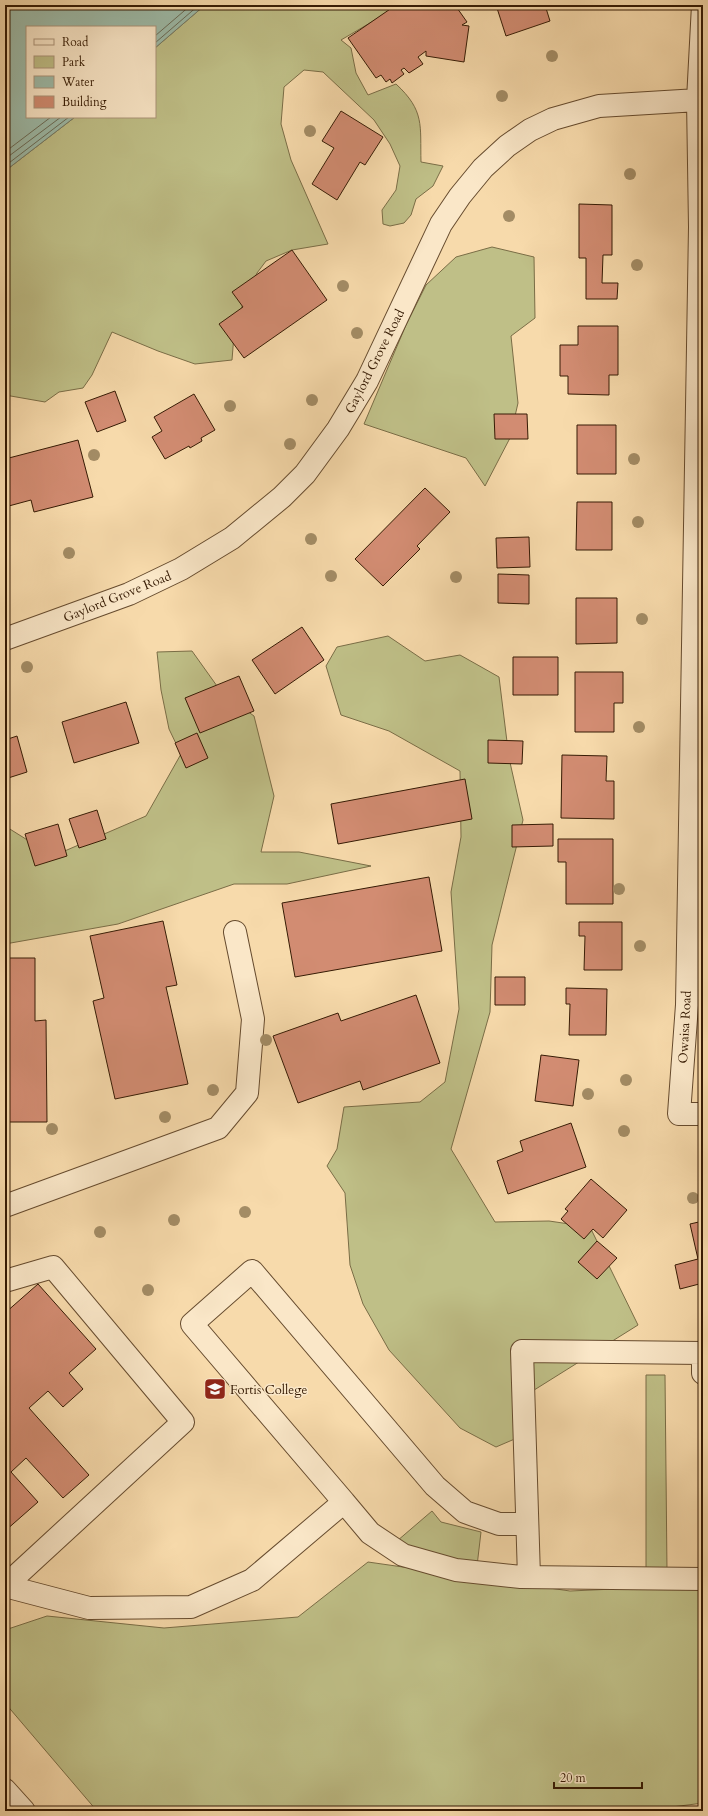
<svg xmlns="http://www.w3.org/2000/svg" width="708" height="1816" viewBox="0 0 708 1816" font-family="Cardo,serif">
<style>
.green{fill:#bfbf87;stroke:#7a6d46}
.water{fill:#9dbba9;stroke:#747b67}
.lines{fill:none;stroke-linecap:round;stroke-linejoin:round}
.shore{stroke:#6a6b56;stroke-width:1}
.building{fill:#d28c72;stroke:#361b04}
.minor-casing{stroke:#664b2e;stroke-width:24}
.minor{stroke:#fae7c8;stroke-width:22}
.tree{fill:#a38c65}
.labels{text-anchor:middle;stroke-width:3;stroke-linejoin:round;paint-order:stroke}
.street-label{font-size:13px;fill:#361b04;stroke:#fae7c8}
.poi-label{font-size:13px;fill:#361b04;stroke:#fae7c8;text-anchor:start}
</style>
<rect width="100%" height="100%" fill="#f7daab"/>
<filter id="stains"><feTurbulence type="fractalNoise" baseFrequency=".005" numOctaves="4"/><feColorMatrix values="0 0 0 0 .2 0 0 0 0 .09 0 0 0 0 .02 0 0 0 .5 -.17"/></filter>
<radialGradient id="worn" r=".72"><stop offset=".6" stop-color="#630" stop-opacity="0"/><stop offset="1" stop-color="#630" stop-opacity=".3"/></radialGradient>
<path class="green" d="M205,5h199l-17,8 -46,27 10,8 5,25 12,22 28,-11c29,27 24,41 25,78l22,4 -10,20 -17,13 -5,16 -7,8 -14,3 -7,-2 -1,-14 14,-20 4,-24 -10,-22 -16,-24 -51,-48 -19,-2 -20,17 -3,37 10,36 37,84 -36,6 -26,11 -9,12 -22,49 -3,38 -37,4 -37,-13 -46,-19 -20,43 -9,13 -24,4 -14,10 -40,-7v-224l70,-54h80v-69z
M492,247l42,10 1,61 -24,18 7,67 -8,35 -25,48 -19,-28 -102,-34 42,-99 20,-40 30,-28z
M388,636l37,25 35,-6 39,22 10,81 14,62 -31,125 -2,67 -39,137 44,73 54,-1 41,6 48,98 -115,72 -6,41 -21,9 -36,-19 -71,-78 -26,-46 -13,-39 -5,-72 -18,-27 10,-17 7,-42 76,-5 25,-20 14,-73 -8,-117 10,-55 -1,-66 -71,-40 -48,-16 -15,-49 11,-19z
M192,651l30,42 32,23 20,80 -13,56h38l72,14 -84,18h-53l-116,40 -113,20v-118l48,30 93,-40 35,-62 -12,-25 -8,-39 -4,-38z
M646,1375h19l2,196h-21z
M432,1511l9,11 40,10 -4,34 -36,-5 -44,-20z
M368,1562l202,29 133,-6v218l-62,8h-544l-92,-108v-73l42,-14 117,12 134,-11z"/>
<path class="water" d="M5,5h200l-50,43v-21h-128v90h48l-70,54z"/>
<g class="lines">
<path class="shore" d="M155,36l36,-31
M155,43l44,-38
M5,152l46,-35
M5,159l56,-42
M5,166l64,-49"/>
</g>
<path class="building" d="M396,5h59l12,17 -5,3 7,1 -5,36 -38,-6v-5l-8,6 5,7 -14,9 -5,-5 -3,2 3,4 -12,9 -2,-4 -4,3 -5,-7 -5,3 -28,-40z
M496,5h49l5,16 -44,15z
M341,111l42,26 -18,28 -5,-3 -23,38 -25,-16 22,-36 -12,-7z
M579,204l33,1v50h-9l-1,28h16l-1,16h-31v-41h-7z
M292,250l35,50 -83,58 -25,-34 24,-17 -11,-15z
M578,326h40v49h-9v20l-41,-1v-18h-8v-31h18z
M115,391l11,30 -29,11 -12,-30z
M194,394l21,36 -14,8 1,3 -12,7 -1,-2 -24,13 -13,-22 10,-6 -8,-14z
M494,414h33l1,25h-33z
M577,425h39v49h-39z
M78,440l15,57 -59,15 -3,-12 -26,7v-48z
M425,488l25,24 -33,34 3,3 -37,37 -28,-27z
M577,502h35v48h-36z
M529,537l1,30 -33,1 -1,-30z
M498,574l31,1v29l-31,-1z
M576,598h41v45l-41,1z
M302,627l22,33 -49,34 -23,-34z
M513,657h45v38h-45z
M575,672h48v31h-9v29h-39z
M239,676l15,35 -54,22 -15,-35z
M126,702l13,41 -65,20 -12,-41z
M197,733l11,25 -22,10 -11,-25z
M17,736l10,36 -22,7v-39z
M488,740l35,1 -1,23 -34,-1z
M562,755l45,1 -1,25h8v38l-53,-1z
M465,779l7,40 -134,25 -7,-40z
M97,810l9,29 -27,9 -10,-29z
M58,824l9,32 -32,10 -10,-32z
M553,824v22l-41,1v-22z
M558,839h55v65h-47v-42h-8z
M429,877l13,74 -147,26 -13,-74z
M163,921l14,64 -11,2 22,97 -73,15 -22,-98 11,-3 -14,-62z
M579,922h43v48h-38l1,-34h-6z
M5,958h30v63l11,-1 1,102h-42z
M495,977h30v28h-30z
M566,988l41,1 -1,46h-37l1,-31h-4z
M416,995l24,68 -77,27 -3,-9 -62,22 -25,-67 65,-23 3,8z
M541,1055l38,5 -6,46 -38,-5z
M571,1123l15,44 -78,27 -11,-33 26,-10 -3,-10z
M591,1179l36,31 -24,28 -10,-9 -9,10 -23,-20 7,-8 -3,-2z
M703,1221v62l-23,6 -5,-24 23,-6 -8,-35z
M597,1241l20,17 -20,21 -19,-17z
M38,1284l58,65 -27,24 14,16 -20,18 -15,-16 -19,17 60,67 -26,23 -37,-40 -15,14 27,30 -33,29v-218z"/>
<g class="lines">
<g class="minor-casing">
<path id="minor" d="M703,5l-5,95 2,127 -13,778 -8,109h24
M5,639l124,-45 52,-25 51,-31 50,-41 23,-23 33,-45 29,-48 74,-157 19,-28 23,-28 24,-22 23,-16 23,-11 46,-13 99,-6
M5,1206l213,-78 29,-35 6,-74 -18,-87
M5,1281l48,-14 130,155 -178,164
M344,1502l26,31 33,22 53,15 65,7 182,2
M529,1577l-7,-226 181,2v20
M5,1586l84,22 102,-1 61,-27 92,-78 -152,-178 60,-53 183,215 30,26 34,12h28
M5,1790l19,21"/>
</g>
<use href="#minor" class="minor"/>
</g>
<g class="tree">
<circle cx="552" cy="56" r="6"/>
<circle cx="502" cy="96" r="6"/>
<circle cx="310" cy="131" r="6"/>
<circle cx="630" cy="174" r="6"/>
<circle cx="509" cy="216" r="6"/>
<circle cx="637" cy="265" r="6"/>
<circle cx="343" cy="286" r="6"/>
<circle cx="357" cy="333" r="6"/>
<circle cx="312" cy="400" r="6"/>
<circle cx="230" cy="406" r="6"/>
<circle cx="290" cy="444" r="6"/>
<circle cx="94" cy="455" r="6"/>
<circle cx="634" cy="459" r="6"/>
<circle cx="638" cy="522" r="6"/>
<circle cx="311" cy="539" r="6"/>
<circle cx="69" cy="553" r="6"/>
<circle cx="331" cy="576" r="6"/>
<circle cx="456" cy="577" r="6"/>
<circle cx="642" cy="619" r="6"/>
<circle cx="27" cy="667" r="6"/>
<circle cx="639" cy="727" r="6"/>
<circle cx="619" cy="889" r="6"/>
<circle cx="640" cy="946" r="6"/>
<circle cx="266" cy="1040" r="6"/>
<circle cx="626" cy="1080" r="6"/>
<circle cx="213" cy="1090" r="6"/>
<circle cx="588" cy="1094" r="6"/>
<circle cx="165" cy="1117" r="6"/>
<circle cx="52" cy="1129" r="6"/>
<circle cx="624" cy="1131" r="6"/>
<circle cx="693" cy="1198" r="6"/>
<circle cx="245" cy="1212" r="6"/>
<circle cx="174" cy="1220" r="6"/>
<circle cx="100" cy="1232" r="6"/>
<circle cx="148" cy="1290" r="6"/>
</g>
<defs>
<g id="university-square" transform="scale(1.15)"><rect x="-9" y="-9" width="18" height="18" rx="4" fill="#8f2418" stroke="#fae7c8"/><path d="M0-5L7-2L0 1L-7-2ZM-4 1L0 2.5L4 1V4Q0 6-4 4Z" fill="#fff"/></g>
</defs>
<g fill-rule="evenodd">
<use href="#university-square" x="215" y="1389"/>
</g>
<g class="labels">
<g class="street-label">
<text transform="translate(374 361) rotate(-63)" y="5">Gaylord Grove Road</text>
<text transform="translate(117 596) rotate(-22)" y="5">Gaylord Grove Road</text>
<text transform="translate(684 1027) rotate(-87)" y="5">Owaisa Road</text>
</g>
<g class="poi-label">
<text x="230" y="1394">Fortis College</text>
</g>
</g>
<rect width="708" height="1816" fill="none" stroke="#f7daab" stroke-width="20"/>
<rect x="6" y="6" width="696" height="1804" fill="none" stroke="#361b04" stroke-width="2"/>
<rect x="10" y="10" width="688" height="1796" fill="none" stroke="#361b04"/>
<rect x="26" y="26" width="130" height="92" fill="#fae7c8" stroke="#ac957a"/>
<rect x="34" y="39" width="20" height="6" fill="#fae7c8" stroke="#ac957a"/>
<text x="62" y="46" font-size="12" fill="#361b04">Road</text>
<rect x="34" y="56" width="20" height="12" fill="#bfbf87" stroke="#ac957a"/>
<text x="62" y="66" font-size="12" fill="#361b04">Park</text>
<rect x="34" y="76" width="20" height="12" fill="#9dbba9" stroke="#ac957a"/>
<text x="62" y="86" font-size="12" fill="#361b04">Water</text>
<rect x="34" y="96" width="20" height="12" fill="#d28c72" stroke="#ac957a"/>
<text x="62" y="106" font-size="12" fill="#361b04">Building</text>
<path d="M554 1782v6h88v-6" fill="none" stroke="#361b04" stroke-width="2"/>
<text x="560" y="1782" font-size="12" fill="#361b04" stroke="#fae7c8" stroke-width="3" paint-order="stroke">20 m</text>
<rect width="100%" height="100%" filter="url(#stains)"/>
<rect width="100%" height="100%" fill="url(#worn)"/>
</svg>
